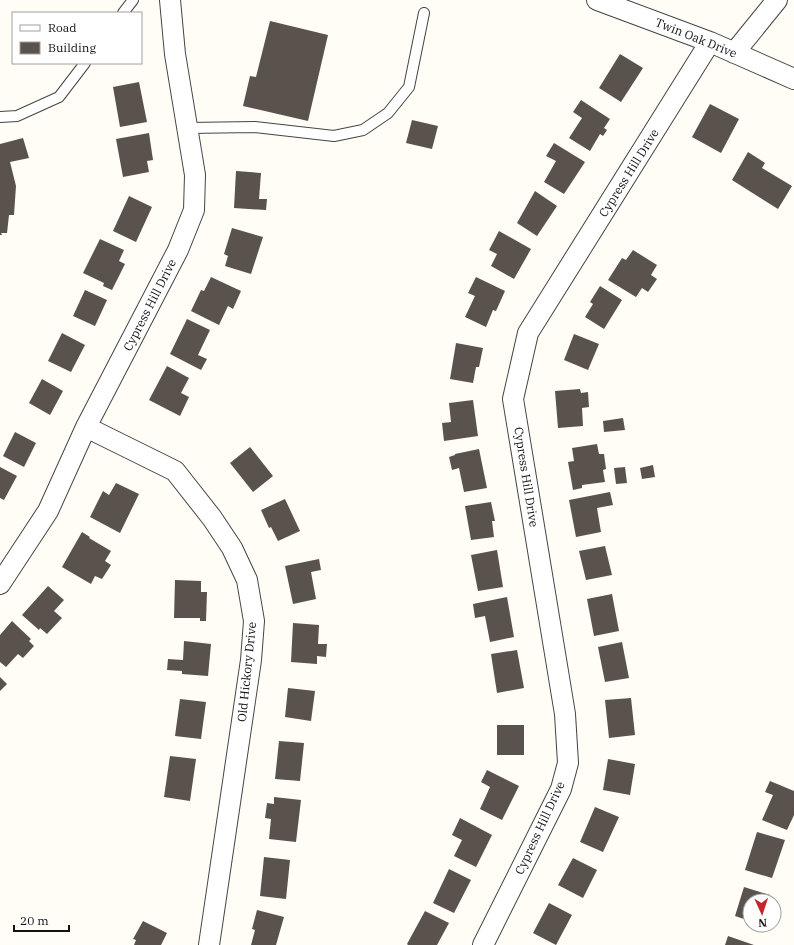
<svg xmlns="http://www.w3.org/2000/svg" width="794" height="945" viewBox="0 0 794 945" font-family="'IBM Plex Serif',serif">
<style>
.building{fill:#5a524d}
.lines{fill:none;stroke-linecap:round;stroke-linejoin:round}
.service-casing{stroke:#444;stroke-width:12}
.minor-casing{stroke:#444;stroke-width:22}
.service{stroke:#fff;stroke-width:10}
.minor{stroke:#fff;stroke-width:20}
.labels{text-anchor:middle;stroke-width:4;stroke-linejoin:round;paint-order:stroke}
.street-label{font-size:12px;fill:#111;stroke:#fff}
</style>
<rect width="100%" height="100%" fill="#fffdf5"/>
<path class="building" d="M270,21l58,14 -20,86 -65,-15 7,-30 6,1z
M620,54l23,14 -22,34 -22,-14z
M139,82l8,40 -27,5 -7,-40z
M581,100l29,19 -6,9 3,2 -4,6 -3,-2 -10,17 -21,-13 13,-20 -9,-6z
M710,104l29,15 -18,34 -29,-16z
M412,120l26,6 -6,23 -26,-6z
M149,133l4,27 -6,1 2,11 -26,5 -7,-38z
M23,138l6,20 -19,4 6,24 -2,29h-5l-2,18h-6l1,2h-2v-91z
M554,143l31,19 -21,32 -20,-12 12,-21 -10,-5z
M748,152l17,11 -3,5 30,18 -14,23 -46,-29z
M236,171l25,2 -2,26h8l-1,11 -32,-2z
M535,191l22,15 -20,30 -20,-13z
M129,196l23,11 -16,35 -23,-11z
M232,228l31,9 -12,37 -26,-8 3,-10 -4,-2z
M499,231l32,18 -17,30 -23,-13 6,-12 -8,-4z
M100,239l24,11 -5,11 6,3 -13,26 -9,-4 1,-3 -21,-10z
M633,250l24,15 -6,10 6,4 -9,13 -6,-4 -6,9 -28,-17 14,-22 4,2z
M211,277l30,14 -8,18 -5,-3 -9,19 -28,-14 10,-21 3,1z
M476,277l29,14 -9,20 -3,-1 -7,17 -21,-10 10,-21 -7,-3z
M600,286l22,14 -18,29 -19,-12 8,-13 -3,-2z
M85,290l22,10 -12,26 -22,-10z
M187,319l23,11 -12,25 9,4 -6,11 -31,-16z
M62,333l23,12 -14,27 -23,-11z
M574,334l25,10 -11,26 -24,-10z
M456,343l27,5 -4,19h-3l-3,16 -23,-4z
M167,366l22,12 -8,15 8,4 -9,19 -31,-16z
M42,379l21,12 -13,24 -21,-12z
M580,389l1,4 7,-1 1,15 -7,1 1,18 -25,2 -3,-37z
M473,400l5,36 -34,5 -2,-18 9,-1 -2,-19z
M623,418l2,12 -21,2 -1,-11z
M15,432l21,11 -12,24 -21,-11z
M597,444l2,10h5l2,15 -3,1 2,12 -23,3v3l-9,2 -5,-28 6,-1 -2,-13z
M250,447l23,29 -20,16 -23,-29z
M479,449l8,39 -23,4 -5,-24 -7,2 -3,-13 6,-2v-1z
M653,465l2,12 -13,2 -2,-11z
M0,467l17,9 -13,24 -4,-2z
M625,467l2,16 -11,1 -2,-16z
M116,483l23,11 -19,39 -30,-16 13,-26 6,4z
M610,492l3,13 -16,3 4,24 -25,5 -7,-37z
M285,499l15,32 -22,10 -7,-14 -2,1 -8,-18z
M491,502l4,19h-3l2,16 -23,3 -6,-34z
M82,532l8,5 -1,1 22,13 -6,10 6,4 -9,14 -7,-3 -4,8 -29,-17z
M605,546l7,29 -26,5 -7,-29z
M497,550l6,37 -25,4 -7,-36z
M319,559l2,11 -10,2 5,27 -23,5 -8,-38z
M175,580l26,1v11h6l-1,29h-6v-3h-26z
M48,586l16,14 -10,11 8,7 -15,16 -7,-6 -1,2 -17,-15z
M612,594l7,37 -25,5 -7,-37z
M507,597l7,40 -24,5 -5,-26 -10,2 -2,-14z
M12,621l19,18 -2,2 5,5 -11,12 -5,-4 -12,13 -6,-5v-27z
M293,623l26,2 -1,19h9l-1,13 -9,-1v8l-26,-2z
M184,641l27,3 -3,32 -26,-2v-3l-15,-1 1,-11 15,1z
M622,642l7,36 -24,4 -7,-35z
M517,650l7,38 -27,5 -6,-39z
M0,677l7,7 -7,7z
M288,688l27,3 -4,30 -26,-4z
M631,698l4,37 -26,3 -4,-38z
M180,699l26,3 -5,37 -26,-3z
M497,725h27v30h-27z
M279,741l25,2 -4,38 -25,-2z
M170,756l26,3 -6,42 -26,-4z
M608,759l27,5 -5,31 -27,-5z
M487,770l32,16 -17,34 -22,-11 10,-22 -9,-5z
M770,781l24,10v24l-7,15 -25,-10 11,-25 -8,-3z
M274,797l27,3 -5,42 -27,-3 2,-20 -6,-1 2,-15 7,1z
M595,807l24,10 -16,35 -23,-10z
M460,818l32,17 -16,32 -22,-11 8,-16 -10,-5z
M757,832l28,8 -13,38 -27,-8z
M264,857l26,3 -4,39 -26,-3z
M573,858l24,12 -14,28 -25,-13z
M449,869l22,11 -17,33 -21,-10z
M744,887l26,8 -2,6h-18v20l-15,-5z
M549,903l23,12 -16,30 -23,-12z
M257,910l27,7 -8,28h-25l4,-15 -3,-1z
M425,911l24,12 -12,22h-29l-1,-1z
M143,921l24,12 -6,12h-27l2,-5 -3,-1z
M728,936l26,9h-29z"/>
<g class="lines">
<g class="service-casing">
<path id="service" d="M123,13l10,-13
M0,117l17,-1 42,-19 26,-34
M187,128l68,-1 79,9 29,-6 25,-17 21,-26 15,-74"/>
</g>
<g class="minor-casing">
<path id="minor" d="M597,0l113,42 84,37
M734,53l43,-53
M86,427l89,44 37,47 20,30 15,32 7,41 -3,39 -42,285
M0,584l48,-73 38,-84 92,-177 16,-40 1,-35 -20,-121 -5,-54
M483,945l78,-156 7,-26 -3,-49 -52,-315 15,-66 182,-291"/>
</g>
<use href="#service" class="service"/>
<use href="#minor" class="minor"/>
</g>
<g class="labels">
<g class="street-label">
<text transform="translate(696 38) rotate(22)" y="4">Twin Oak Drive</text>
<text transform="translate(629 173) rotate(-58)" y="4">Cypress Hill Drive</text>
<text transform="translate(150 305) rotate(-63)" y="4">Cypress Hill Drive</text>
<text transform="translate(526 477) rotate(81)" y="4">Cypress Hill Drive</text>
<text transform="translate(247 672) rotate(-84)" y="4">Old Hickory Drive</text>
<text transform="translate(540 828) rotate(-65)" y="4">Cypress Hill Drive</text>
</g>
</g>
<rect x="12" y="12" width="130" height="52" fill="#ffffff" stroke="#a0a0a0"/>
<rect x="20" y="25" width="20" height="6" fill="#ffffff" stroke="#a0a0a0"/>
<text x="48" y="32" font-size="12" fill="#111111">Road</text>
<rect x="20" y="42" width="20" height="12" fill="#5a524d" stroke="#a0a0a0"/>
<text x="48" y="52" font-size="12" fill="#111111">Building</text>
<g transform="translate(762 913) rotate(177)"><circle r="19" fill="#ffffff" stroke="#a0a0a0"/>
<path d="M0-3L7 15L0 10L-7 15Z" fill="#c4262e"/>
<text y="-6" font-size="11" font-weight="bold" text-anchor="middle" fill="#111111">N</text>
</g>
<path d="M14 925v6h55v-6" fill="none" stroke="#111111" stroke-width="2"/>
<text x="20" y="925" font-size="12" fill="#111111" stroke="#ffffff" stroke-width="3" paint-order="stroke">20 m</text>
</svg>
